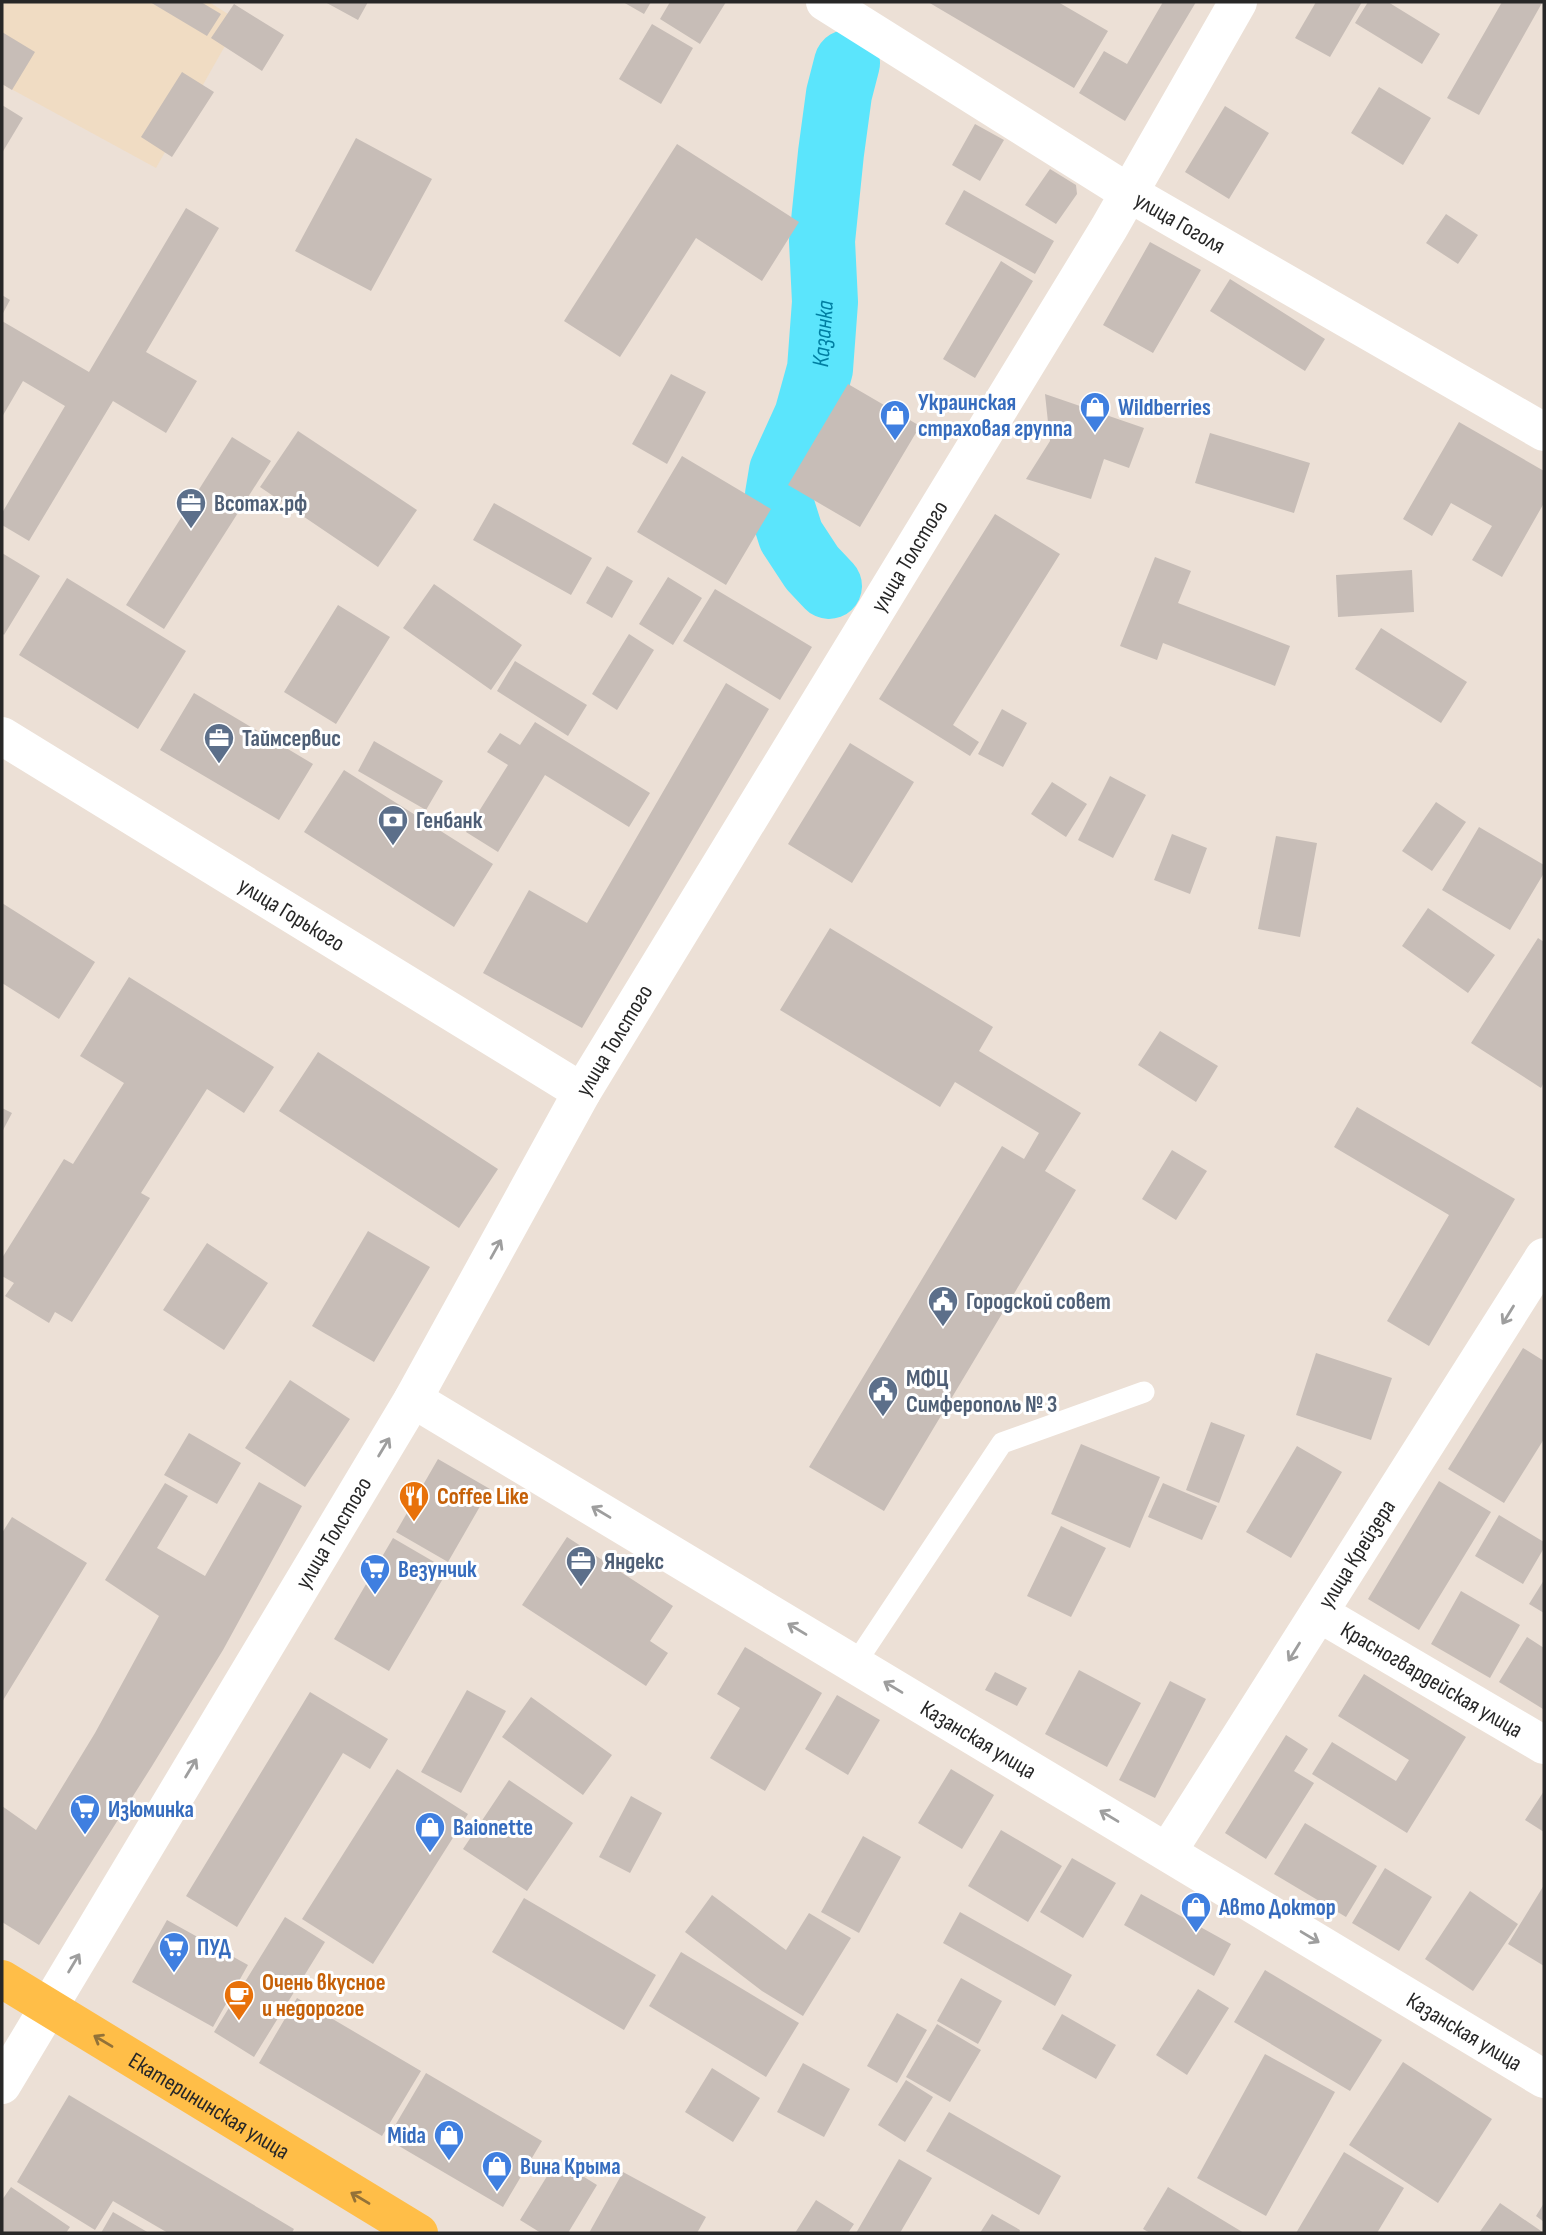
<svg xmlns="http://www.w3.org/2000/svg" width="1546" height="2235" viewBox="0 0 1546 2235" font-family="'Sofia Sans Condensed',sans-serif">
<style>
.education{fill:#f0dcc3}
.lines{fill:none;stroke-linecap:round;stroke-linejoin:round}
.river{stroke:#5be5fc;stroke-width:66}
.building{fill:#c7bdb7}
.lane{stroke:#fff;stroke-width:21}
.street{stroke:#fff;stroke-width:38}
.secondary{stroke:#fff;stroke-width:38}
.primary{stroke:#ffbe48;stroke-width:38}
.oneway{stroke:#9e9e9e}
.oneway2{stroke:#937238}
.labels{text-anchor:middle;stroke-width:6;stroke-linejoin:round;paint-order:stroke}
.street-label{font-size:23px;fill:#272727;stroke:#fff}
.shop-label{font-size:23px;font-weight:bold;fill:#366cbe;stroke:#fff;text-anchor:start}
.service-label{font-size:23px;font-weight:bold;fill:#4e5e75;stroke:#fff;text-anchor:start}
.food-label{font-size:23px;font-weight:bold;fill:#c56008;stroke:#fff;text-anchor:start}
.water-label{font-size:24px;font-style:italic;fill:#007fa2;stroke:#fff}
</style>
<rect width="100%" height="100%" fill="#ece0d6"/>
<path class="education" d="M2,2h207l30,19 -83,147 -154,-84z"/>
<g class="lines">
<path class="river" id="s1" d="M829,586l-17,-18 -21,-32 -13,-41 4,-24 25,-55 13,-47 5,-67 -3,-61 9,-88 8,-59 8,-31"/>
</g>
<path class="building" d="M150,2h51l20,12 -14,22z
M325,2h43l-10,18z
M623,2h28l-7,12z
M670,2h56l-26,42 -40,-25z
M928,2h130l50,29 -34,57z
M1163,2h33l-71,119 -46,-28 25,-42 23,13z
M1316,2h46l-32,55 -35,-19z
M1368,2h20l52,32 -18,30 -67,-41z
M1502,2l40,1 -63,112 -32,-17z
M234,4l50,31 -22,36 -51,-33z
M652,24l41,24 -32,56 -42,-25z
M2,32l33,20 -23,38 -10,-6z
M182,72l32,20 -42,65 -31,-20z
M1379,87l52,31 -28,47 -52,-32z
M2,105l21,13 -21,35z
M1225,106l44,27 -40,66 -44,-27z
M975,124l29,16 -24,41 -28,-16z
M356,138l76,41 -61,112 -76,-40z
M677,144l122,78 -37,59 -66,-43 -76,119 -56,-36z
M1050,169l26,16 1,9 -21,30 -31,-19z
M964,190l90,51 -19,33 -90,-50z
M186,208l33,20 -73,124 51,29 -31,52 -53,-32 -84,140 -27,-16v-12l63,-107 -42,-25 -21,36v-96l87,51z
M1446,214l32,21 -20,29 -32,-21z
M1150,242l51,28 -48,83 -50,-28z
M1001,261l32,20 -58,97 -32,-19z
M1230,279l95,60 -20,32 -95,-60z
M2,295l8,5 -8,15z
M671,374l35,18 -39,72 -35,-20z
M848,384l72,42 -60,101 -72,-42z
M1045,394l99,34 -15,40 -25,-9 -13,40 -65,-20 24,-38z
M1459,422l85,49v32l-42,74 -30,-17 20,-34 -41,-23 -19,33 -29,-17z
M298,431l119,79 -39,57 -118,-80z
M1210,433l100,30 -16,50 -99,-30z
M232,437l39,24 -107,168 -38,-24z
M682,456l89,53 -45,76 -89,-53z
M494,503l98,55 -21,37 -98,-55z
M995,514l65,40 -107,171 26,17 -9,14 -91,-57z
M2,553l38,23 -36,59 -2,-2z
M1155,557l36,14 -13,32 112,43 -15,40 -112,-43 -6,17 -37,-14z
M607,566l26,15 -21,37 -26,-15z
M1412,570l2,42 -76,5 -2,-42z
M668,577l34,21 -29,47 -34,-21z
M67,578l119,73 -48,78 -119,-74z
M434,584l88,61 -31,45 -88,-62z
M715,589l97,58 -32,53 -97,-59z
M338,605l52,32 -54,87 -52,-32z
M1381,628l86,54 -26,41 -86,-54z
M629,634l25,16 -37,60 -25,-16z
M515,661l72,44 -19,31 -71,-45z
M726,683l43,26 -187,319 -99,-55 46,-83 58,33z
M194,693l119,71 -34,56 -119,-70z
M1002,709l25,14 -24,44 -25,-13z
M535,722l115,71 -21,34 -84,-52 -47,77 -32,-20 42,-67 -21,-13 13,-19 20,12z
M374,741l69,40 -17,29 -68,-39z
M850,743l64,39 -62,101 -64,-39z
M344,770l149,94 -39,63 -150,-95z
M1110,776l36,19 -33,63 -35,-18z
M1052,782l35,22 -21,33 -35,-23z
M1436,802l30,20 -34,49 -30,-20z
M1479,827l65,38v8l-34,57 -68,-40z
M1172,834l35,14 -17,46 -36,-14z
M1276,836l41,7 -17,94 -42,-8z
M2,903l93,59 -36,57 -57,-36z
M1428,908l67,47 -27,38 -66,-47z
M830,928l163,99 -14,24 102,62 -36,58 31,19 -192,321 -75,-44 193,-321 22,13 15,-26 -84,-51 -15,25 -160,-97z
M1538,938l6,4v140l-3,6 -70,-45z
M129,977l145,90 -30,46 -37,-24 -66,104 9,5 -78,124 -17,-10 -6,11 -44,-27 9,-13 -12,-7v-18l62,-99 9,5 51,-81 -44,-27z
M1160,1031l58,35 -22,36 -58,-37z
M318,1052l180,117 -39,59 -180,-117z
M1357,1107l158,92 -86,147 -42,-25 62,-106 -115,-68z
M2,1108l10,5 -10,19z
M1172,1150l35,21 -31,49 -34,-21z
M368,1231l62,36 -56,95 -62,-36z
M207,1243l61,40 -44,67 -61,-40z
M1523,1348l21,13v78l-40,64 -56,-34z
M1316,1353l76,25 -21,62 -75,-25z
M290,1380l60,39 -45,68 -60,-39z
M1211,1422l34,13 -26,68 -33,-13z
M189,1433l52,30 -24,41 -53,-29z
M1081,1444l79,33 -30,71 -79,-34z
M1297,1446l45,26 -51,86 -45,-26z
M438,1459l52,30 -42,73 -52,-30z
M1439,1481l52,31 -72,118 -51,-31z
M259,1482l43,24 -79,144 -71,116 -113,179 -37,-23v-116l34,24 59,-97 64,-117 -54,-36 60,-97 23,13 -31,52 48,28z
M1163,1483l54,23 -15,34 -54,-23z
M1499,1515l45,27v6l-21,36 -48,-28z
M12,1517l75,46 -85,139v-169z
M1061,1526l45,22 -35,69 -44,-21z
M567,1537l106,69 -23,35 18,12 -22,33 -124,-81z
M393,1538l55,32 -59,101 -55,-32z
M1544,1580v33l-15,-9z
M1461,1591l59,34 -30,53 -59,-34z
M1527,1637l17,11 -1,61 -44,-27z
M745,1647l77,46 -57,98 -55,-33 30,-50 -23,-14z
M1079,1670l62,33 -34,64 -62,-33z
M995,1672l32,16 -10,18 -32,-16z
M1364,1674l102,63 -59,96 -95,-59 20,-32 64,39 13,-21 -71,-44z
M1170,1681l36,18 -51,99 -36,-18z
M467,1690l39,21 -45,82 -40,-21z
M310,1692l78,47 -18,30 -27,-16 -106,174 -51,-31z
M837,1695l43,25 -32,55 -43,-26z
M531,1697l81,58 -29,40 -81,-58z
M1286,1735l22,14 -14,22 20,12 -48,76 -41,-26z
M397,1769l71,45 -95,150 -71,-45z
M951,1769l43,26 -32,54 -44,-26z
M509,1780l64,43 -46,68 -64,-42z
M1544,1791v41l-19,-12z
M631,1796l31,17 -32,60 -31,-16z
M1305,1823l72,43 -31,51 -72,-43z
M1001,1830l61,36 -34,56 -60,-36z
M863,1836l38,21 -42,76 -38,-21z
M1072,1858l44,25 -33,55 -43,-26z
M1385,1868l47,29 -33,54 -47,-28z
M1544,1885v81l-36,-22z
M1470,1891l48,33 -45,67 -48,-32z
M1141,1894l90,50 -17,32 -90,-51z
M712,1895l74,55 23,-37 42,25 -48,78 -41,-25 -77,-59z
M524,1898l132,77 -32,55 -132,-78z
M960,1912l112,63 -17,31 -112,-63z
M285,1917l40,25 -71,115 -40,-25z
M167,1920l81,45 -35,62 -81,-45z
M681,1952l118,71 -33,54 -117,-71z
M1265,1970l117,70 -32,51 -116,-69z
M961,1978l41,23 -24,43 -41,-23z
M1198,1989l31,19 -42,67 -31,-20z
M297,1998l124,73 -39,65 -123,-73z
M897,2013l30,17 -30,53 -30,-17z
M1062,2014l54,31 -20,34 -54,-30z
M937,2024l44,26 -31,52 -44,-25z
M1265,2054l70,38 -69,124 -69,-38z
M1403,2062l89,57 -54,84 -89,-58z
M803,2063l47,26 -26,48 -47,-25z
M712,2068l48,30 -27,44 -48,-30z
M426,2073l116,68 -39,66 -116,-68z
M906,2080l27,17 -28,45 -27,-17z
M69,2095l225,134 -2,4h-124l-55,-32 -18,29 -78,-48z
M949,2112l112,64 -22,39 -113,-64z
M1344,2152l60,36 -27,45h-81z
M899,2159l33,19 -32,55h-44z
M557,2160l40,25 -29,48h-27l-21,-13z
M623,2172l83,45 -9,16h-108z
M11,2187l59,40 -4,6h-64v-33z
M1168,2187l76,46h-94l-7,-4z
M816,2200l38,24 -6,9h-53z
M1500,2203l44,30h-65z
M1544,2203v19l-8,-6z
M113,2212l36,21h-48z
M992,2214l28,16 -1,3h-39z"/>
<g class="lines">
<path class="lane" d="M855,1664l147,-221 142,-51"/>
<g class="street">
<path id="s2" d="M2,736l580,356"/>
<path id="s3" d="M413,1399l1131,680"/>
<path id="s4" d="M1319,1613l225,132"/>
<path id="s5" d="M1168,1851l376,-594"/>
</g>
<g class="secondary">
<path id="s6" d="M825,2l304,191 415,239"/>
<path id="s7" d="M2,2085l411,-686 169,-307 527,-864 129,-226"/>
</g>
<path class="primary" id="s8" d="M2,1979l417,254"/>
</g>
<defs><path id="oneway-shaft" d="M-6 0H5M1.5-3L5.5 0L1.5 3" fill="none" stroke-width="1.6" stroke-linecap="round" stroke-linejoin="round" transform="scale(1.75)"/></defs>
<g class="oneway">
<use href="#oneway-shaft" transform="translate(496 1249) rotate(-61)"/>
<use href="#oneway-shaft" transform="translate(1508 1315) rotate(122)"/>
<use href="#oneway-shaft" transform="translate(384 1447) rotate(-59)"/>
<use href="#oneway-shaft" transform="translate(601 1512) rotate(-149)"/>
<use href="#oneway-shaft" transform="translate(797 1629) rotate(-149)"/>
<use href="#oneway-shaft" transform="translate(1294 1652) rotate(122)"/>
<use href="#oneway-shaft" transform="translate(893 1687) rotate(-149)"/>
<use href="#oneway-shaft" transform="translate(191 1768) rotate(-59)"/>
<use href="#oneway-shaft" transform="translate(1109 1816) rotate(-149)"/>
<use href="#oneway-shaft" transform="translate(1310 1937) rotate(31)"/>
<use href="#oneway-shaft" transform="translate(74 1963) rotate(-59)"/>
</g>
<g class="oneway2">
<use href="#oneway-shaft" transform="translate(103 2041) rotate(-149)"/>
<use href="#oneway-shaft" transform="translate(360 2198) rotate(-149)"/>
</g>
<defs>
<g id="shop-pin" transform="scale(1.575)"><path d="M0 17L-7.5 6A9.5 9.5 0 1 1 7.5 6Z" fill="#3f7fe0" stroke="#fff"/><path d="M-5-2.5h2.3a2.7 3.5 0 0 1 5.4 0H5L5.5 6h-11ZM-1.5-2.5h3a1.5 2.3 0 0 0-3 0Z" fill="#fff"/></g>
<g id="office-pin" transform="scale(1.575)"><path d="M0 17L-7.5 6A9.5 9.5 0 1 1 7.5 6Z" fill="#5c6f8a" stroke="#fff"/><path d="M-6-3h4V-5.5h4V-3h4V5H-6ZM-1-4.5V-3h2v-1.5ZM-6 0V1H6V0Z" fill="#fff"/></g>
<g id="bank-pin" transform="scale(1.575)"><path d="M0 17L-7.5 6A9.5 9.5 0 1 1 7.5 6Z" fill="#5c6f8a" stroke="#fff"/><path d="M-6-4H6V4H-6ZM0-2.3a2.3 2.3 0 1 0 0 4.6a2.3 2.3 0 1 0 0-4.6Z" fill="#fff"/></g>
<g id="civic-pin" transform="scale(1.575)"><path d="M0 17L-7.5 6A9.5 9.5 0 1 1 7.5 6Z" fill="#5c6f8a" stroke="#fff"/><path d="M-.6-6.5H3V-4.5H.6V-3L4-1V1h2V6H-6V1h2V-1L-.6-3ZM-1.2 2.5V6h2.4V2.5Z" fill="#fff"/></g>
<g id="restaurant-pin" transform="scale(1.575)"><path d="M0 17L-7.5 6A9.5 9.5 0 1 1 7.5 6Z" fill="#e8710a" stroke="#fff"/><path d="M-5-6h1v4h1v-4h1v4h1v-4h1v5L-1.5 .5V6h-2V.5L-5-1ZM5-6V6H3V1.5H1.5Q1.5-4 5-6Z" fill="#fff"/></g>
<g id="supermarket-pin" transform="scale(1.575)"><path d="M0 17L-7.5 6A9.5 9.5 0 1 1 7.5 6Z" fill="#3f7fe0" stroke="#fff"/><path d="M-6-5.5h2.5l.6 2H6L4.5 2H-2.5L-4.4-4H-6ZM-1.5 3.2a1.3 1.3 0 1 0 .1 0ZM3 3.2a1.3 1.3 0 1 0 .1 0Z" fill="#fff"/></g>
<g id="cafe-pin" transform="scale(1.575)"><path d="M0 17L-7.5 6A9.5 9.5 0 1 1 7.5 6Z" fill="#e8710a" stroke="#fff"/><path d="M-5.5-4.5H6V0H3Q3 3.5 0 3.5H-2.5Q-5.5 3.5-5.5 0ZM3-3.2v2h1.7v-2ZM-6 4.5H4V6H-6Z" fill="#fff"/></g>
</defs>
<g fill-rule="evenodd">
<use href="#shop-pin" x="1095" y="407"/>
<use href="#shop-pin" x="895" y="415"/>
<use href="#office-pin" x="191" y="503"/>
<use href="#office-pin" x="219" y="738"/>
<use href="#bank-pin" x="393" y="820"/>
<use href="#civic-pin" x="943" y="1301"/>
<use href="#civic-pin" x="883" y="1391"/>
<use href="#restaurant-pin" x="414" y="1496"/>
<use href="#office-pin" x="581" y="1561"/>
<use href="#supermarket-pin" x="375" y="1569"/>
<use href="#supermarket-pin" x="85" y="1809"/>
<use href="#shop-pin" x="430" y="1827"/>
<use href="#shop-pin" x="1196" y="1907"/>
<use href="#supermarket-pin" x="174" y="1947"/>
<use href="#cafe-pin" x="239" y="1995"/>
<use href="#shop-pin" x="449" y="2135"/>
<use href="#shop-pin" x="497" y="2166"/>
</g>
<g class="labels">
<g class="street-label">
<text dy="8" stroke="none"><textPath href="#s6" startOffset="418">улица Гоголя</textPath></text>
<text dy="8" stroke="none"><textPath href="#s7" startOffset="1778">улица Толстого</textPath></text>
<text dy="8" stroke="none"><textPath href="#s2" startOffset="340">улица Горького</textPath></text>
<text dy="8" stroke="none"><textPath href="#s7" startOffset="1211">улица Толстого</textPath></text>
<text dy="8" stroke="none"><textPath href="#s7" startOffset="644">улица Толстого</textPath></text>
<text dy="8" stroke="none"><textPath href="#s5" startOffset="352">улица Крейзера</textPath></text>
<text dy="8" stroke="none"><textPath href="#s4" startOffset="131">Красногвардейская улица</textPath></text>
<text dy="8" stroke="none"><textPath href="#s3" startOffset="660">Казанская улица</textPath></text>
<text dy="8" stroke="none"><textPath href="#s3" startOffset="1227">Казанская улица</textPath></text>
<text dy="8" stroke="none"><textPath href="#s8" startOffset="243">Екатерининская улица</textPath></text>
</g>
<g class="shop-label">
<text x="918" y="410">Украинская<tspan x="918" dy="26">страховая группа</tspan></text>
<text x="1118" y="415">Wildberries</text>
<text x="398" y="1577">Везунчик</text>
<text x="108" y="1817">Изюминка</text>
<text x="453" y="1835">Baionette</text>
<text x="1219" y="1915">Авто Доктор</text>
<text x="197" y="1955">ПУД</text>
<text x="426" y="2143" text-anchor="end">Mida</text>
<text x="520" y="2174">Вина Крыма</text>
</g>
<g class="service-label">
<text x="214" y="511">Всотах.рф</text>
<text x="242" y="746">Таймсервис</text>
<text x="416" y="828">Генбанк</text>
<text x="966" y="1309">Городской совет</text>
<text x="906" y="1386">МФЦ<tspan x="906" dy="26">Симферополь № 3</tspan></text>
<text x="604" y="1569">Яндекс</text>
</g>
<g class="food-label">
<text x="437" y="1504">Coffee Like</text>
<text x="262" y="1990">Очень вкусное<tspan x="262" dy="26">и недорогое</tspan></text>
</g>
<g class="water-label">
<text dy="8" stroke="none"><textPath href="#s1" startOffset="275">Казанка</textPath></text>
</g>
</g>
<rect width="1546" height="2235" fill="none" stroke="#272727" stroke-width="7"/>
</svg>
